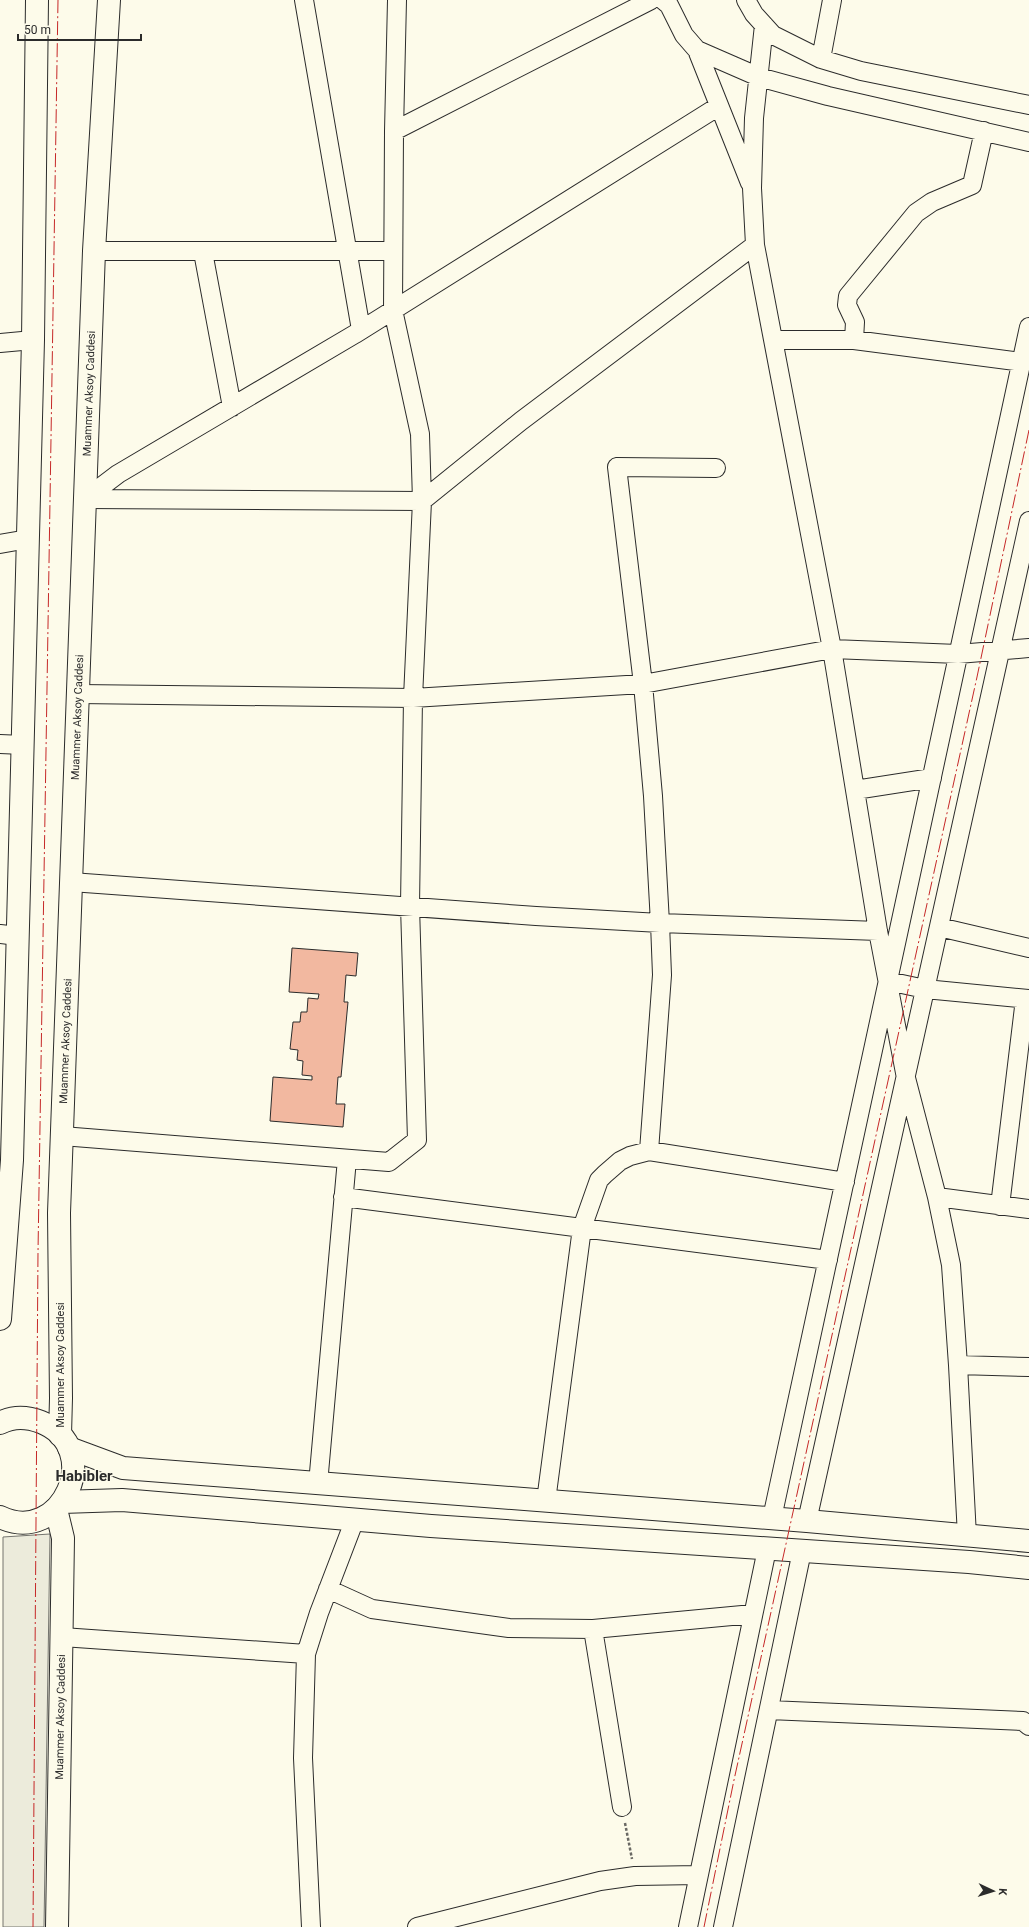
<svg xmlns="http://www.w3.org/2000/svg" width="1029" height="1927" viewBox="0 0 1029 1927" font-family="Roboto,sans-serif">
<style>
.green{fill:#ecebdb;stroke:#74746e}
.building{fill:#f2b8a0;stroke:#2b2b2b}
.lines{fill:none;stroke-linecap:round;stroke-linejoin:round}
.minor-casing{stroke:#2b2b2b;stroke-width:20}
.major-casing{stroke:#2b2b2b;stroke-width:24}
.path{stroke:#6a6964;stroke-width:2.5;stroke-dasharray:3 2;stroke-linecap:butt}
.minor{stroke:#fdfbea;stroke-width:18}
.major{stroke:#fdfbea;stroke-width:22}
.power{stroke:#c62828;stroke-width:1;stroke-dasharray:14 3 2 3;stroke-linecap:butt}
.labels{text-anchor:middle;stroke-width:3;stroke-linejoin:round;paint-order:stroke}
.street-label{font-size:11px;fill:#2b2b2b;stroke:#fdfbea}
.district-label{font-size:15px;font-weight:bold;fill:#2b2b2b;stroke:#fdfbea}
</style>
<rect width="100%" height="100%" fill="#fdfbea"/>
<path class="green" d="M50,1534l-6,393h-41v-390z"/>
<path class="building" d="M292,948l66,5 -2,23 -10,-1 -2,27h4l-7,75h-3l-2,27h9l-2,23 -73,-6 3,-44 39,3v-4l-10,-1 1,-14 -6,-1 1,-10 -8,-1 3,-27h7l1,-10h6l1,-14 10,1 1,-5 -30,-2z"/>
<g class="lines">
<g class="minor-casing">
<path id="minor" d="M304,0l57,330
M663,0l6,5 15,30 13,15 62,27 69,19 201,46
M746,0l8,14 19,21 48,24 40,12 168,34
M764,25l-10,93 -2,70 3,57 77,404 46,282 28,147 31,119 14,68 7,100 9,171
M697,50l53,133
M821,59l11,-59
M394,131l257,-131
M94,251h299
M203,252l29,155
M773,340h81l168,22
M854,340l1,-18 -8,-17 1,-9 68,-83 16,-11 40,-17 12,-54
M0,343l33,-3
M85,499l337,2 99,-80 234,-176
M85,499l33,-25 237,-140 364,-228
M0,544l28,-5
M78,694l335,4 230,-14 189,-35 126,5 71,-6
M0,744l23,1
M855,790l77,-12
M71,882l465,34 124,7 218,8
M939,927l90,21
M0,934l18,2
M888,981l37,8 104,10
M62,1136l327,26 28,-22 -7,-234 3,-208 9,-197 -2,-67 -27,-124 1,-179 3,-131
M649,1151l13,-176 -2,-52 -7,-127 -10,-112 -26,-217 99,1
M343,1197l485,63
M937,1197l92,12
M1000,1206l25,-207
M958,1365l71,2
M318,1484l29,-325
M546,1501l36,-273 17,-48 6,-6 15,-13 10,-5 19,-5 196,31
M772,1518l257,-1191
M807,1521l222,-1000
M328,1589l44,20 137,19 84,1 160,-15
M593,1629l29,178
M62,1637l244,17
M769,1710l254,11 6,5
M311,1927l-8,-169 3,-104 13,-41 36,-94
M417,1927l183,-46 35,-5 64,-1
M688,1927l79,-378
M723,1927l79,-376"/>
</g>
<g class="major-casing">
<g id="major">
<path d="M0,1319l12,-159 21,-820 4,-340"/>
<path d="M0,1423c13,-7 28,-6 41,-1 65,26 21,125 -41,95"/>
<path id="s1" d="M60,1435l1,-37 -2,-185 35,-962 15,-251"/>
<path d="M69,1448l54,20 684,53 222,20"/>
<path d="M62,1502l60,-2 309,26 538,36 60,6"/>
<path d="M56,1509l7,29 -6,389"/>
</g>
</g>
<path class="path" d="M625,1823l7,36"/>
<use href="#minor" class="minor"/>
<use href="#major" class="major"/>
<path class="power" d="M33,1927l5,-675 20,-1252
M704,1927l30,-147 243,-1103 52,-247"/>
</g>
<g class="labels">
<g class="street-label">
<text dy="4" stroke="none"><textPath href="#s1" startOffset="1042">Muammer Aksoy Caddesi</textPath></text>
<text dy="4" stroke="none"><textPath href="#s1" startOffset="718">Muammer Aksoy Caddesi</textPath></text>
<text dy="4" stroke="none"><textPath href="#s1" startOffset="394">Muammer Aksoy Caddesi</textPath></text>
<text transform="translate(60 1365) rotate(-90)" y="4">Muammer Aksoy Caddesi</text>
<text transform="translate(60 1717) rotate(-89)" y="4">Muammer Aksoy Caddesi</text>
</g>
<g class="district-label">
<text x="84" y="1481">Habibler</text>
</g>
</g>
<g transform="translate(993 1891) rotate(94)" stroke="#fdfbea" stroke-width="3" paint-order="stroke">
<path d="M0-3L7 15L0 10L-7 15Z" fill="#2b2b2b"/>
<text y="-6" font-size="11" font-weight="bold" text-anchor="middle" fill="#2b2b2b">K</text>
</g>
<path d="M18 34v6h123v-6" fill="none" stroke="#2b2b2b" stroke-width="2"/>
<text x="24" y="34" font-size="12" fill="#2b2b2b" stroke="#fdfbea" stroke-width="3" paint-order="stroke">50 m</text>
</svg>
